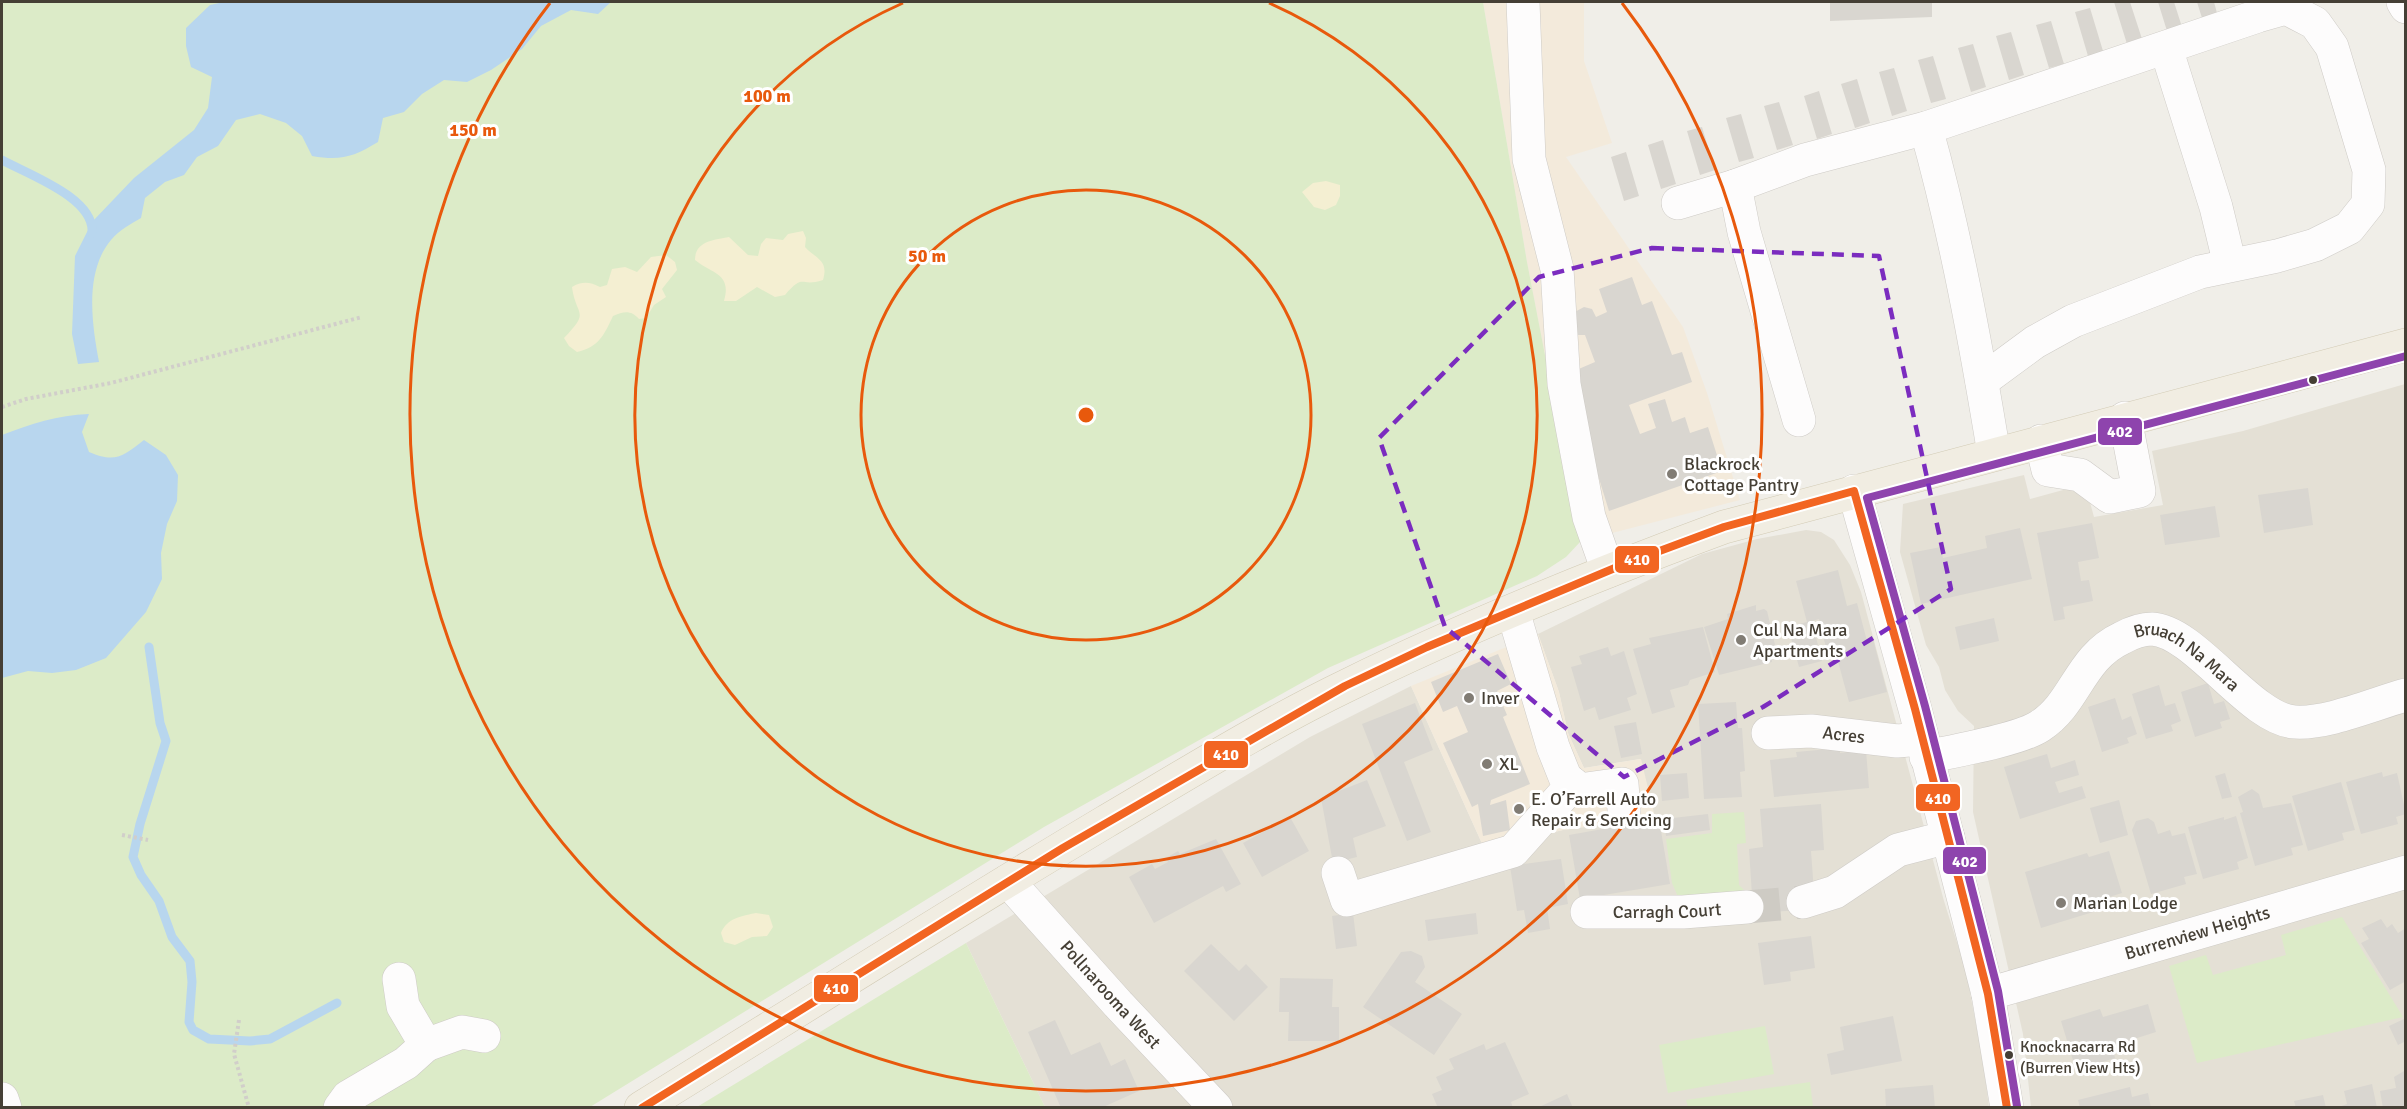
<svg xmlns="http://www.w3.org/2000/svg" width="2407" height="1109" viewBox="0 0 2407 1109" font-family="Signika,sans-serif">
<style>
.residential{fill:#e4e0d5}
.commercial{fill:#f3eadb}
.green{fill:#dcebc8}
.sand{fill:#f4efd2}
.water{fill:#b8d6ee}
.lines{fill:none;stroke-linecap:round;stroke-linejoin:round}
.stream{stroke:#b8d6ee;stroke-width:9}
.building{fill:#d9d6d0}
.minor-tunnel{stroke:#cecbc4;stroke-width:33;stroke-dasharray:33 16;stroke-linecap:butt}
.minor-casing{stroke:#cecbc6;stroke-width:34}
.major-casing{stroke:#d2cbb5;stroke-width:34}
.path{stroke:#d1ceca;stroke-width:4;stroke-dasharray:3 3;stroke-linecap:butt}
.minor{stroke:#fdfcfc;stroke-width:33}
.major{stroke:#f1ede2;stroke-width:33}
.bus-1-casing{stroke:#fff;stroke-width:12}
.bus-2-casing{stroke:#fff;stroke-width:12}
.bus-1{stroke:#f26522;stroke-width:8}
.bus-2{stroke:#8e44ad;stroke-width:8}
.marked{fill:none;stroke:#7b2cbf;stroke-width:4.5;stroke-dasharray:12 8;stroke-linejoin:round}
.ring{fill:none;stroke:#e8590c;stroke-width:3}
.bus-dot{fill:#453f35;stroke:#fff;stroke-width:2}
.poi-dot{fill:#817c74;stroke:#fff;stroke-width:2}
.labels{text-anchor:middle;stroke-width:6;stroke-linejoin:round;paint-order:stroke}
.bus-label{font-size:16px;fill:#453f35;stroke:#fff;text-anchor:start}
.poi-label{font-size:18px;fill:#453f35;stroke:#fff;text-anchor:start}
.street-label{font-size:18px;fill:#453f35;stroke:#fff}
.centre{fill:#e8590c;stroke:#fff;stroke-width:3}
.ring-label{font-size:18px;text-anchor:middle;font-weight:bold;fill:#e8590c;stroke:#fff;stroke-width:6;stroke-linejoin:round;paint-order:stroke}
.line-badge{stroke:#fff;stroke-width:2}
.badge-label{font-size:16px;text-anchor:middle;font-weight:bold;fill:#fff}
</style>
<rect width="100%" height="100%" fill="#f0eee8"/>
<path class="residential" d="M2405,384v723h-374l-8,-73 -50,-222 1,-86 -16,-15 -13,-21 -6,-23 -13,-22 -26,-93 3,-48 121,-29 6,24 55,-15 9,33 69,-12 -11,-54 91,-20z
M1806,530l15,2 13,8 16,25 11,27 83,309 22,70 17,91 6,45h-944l-79,-164 344,-206 101,-51 73,162 79,-18 91,-13 -14,-58 -56,9 -16,-35 -9,-41 -21,-58 164,-80 55,-15z"/>
<path class="commercial" d="M1483,2h101v59l28,82 -46,14 117,170 24,66 33,107 -159,41 -54,-279z
M1538,634l21,58 9,41 16,35 57,-9 14,58 -92,13 -79,18 -73,-162z"/>
<path class="green" d="M2,2h1481l44,260 54,279 -15,16 -29,19 -209,92 -284,159 -454,280h-588z
M1744,812l2,31 -9,1 2,41 8,8 -68,6 -7,-16 -6,-44 46,-6v-19z
M2342,917l61,100 -206,46 -28,-97 37,-11 7,20 73,-20 -5,-20z
M966,943l79,164h-348z
M1765,1026l9,48 -106,19 -9,-48z
M1810,1082l3,25h-125l-2,-7z"/>
<path class="sand" d="M1326,181l14,4v11l-4,9 -11,5 -11,-3 -12,-15 11,-9z
M803,231l3,7 -1,9c11,12 24,13 18,33 -24,8 -18,-8 -38,15l-10,2 -18,-10 -21,14h-12c8,-28 -12,-27 -29,-41 0,-19 19,-20 34,-23l19,18 10,1 3,-12 5,-6 17,2 5,-6z
M666,255l9,7 2,8 -15,19 4,8 -12,8 -8,13 -7,1c-8,-9 -15,-8 -26,-3 -9,19 -14,31 -36,36l-8,-6 -5,-8c27,-28 12,-21 8,-51 10,-6 18,-5 28,0l7,-2 5,-16 13,-2 12,5 14,-15z
M756,913l13,2 4,12 -6,9 -15,1 -17,8 -11,-3 -3,-9c6,-15 21,-17 35,-20z"/>
<path class="water" d="M224,2h387l-13,12 -27,-4 -30,16 -19,23 -31,21 -24,12 -23,-2 -22,14 -18,18 -21,6 -5,24c-25,15 -37,19 -66,14l-10,-20 -16,-13 -26,-9 -24,6 -18,26 -21,11 -13,18 -19,7 -20,16 -4,20c-10,6 -22,12 -30,22 -27,32 -19,85 -12,122l-21,2 -6,-30 3,-78 17,-34 42,-44 60,-48 14,-22 4,-31 -21,-10 -5,-21v-18l24,-23z
M89,414l-7,18 7,20c26,11 33,5 55,-12l22,15 12,20 -1,26 -10,23 -6,29 1,26 -16,33 -40,46 -30,12 -24,3 -24,-2 -26,7v-243c29,-11 55,-20 87,-21z"/>
<g class="lines">
<path class="stream" d="M2,160c27,15 93,38 90,73
M149,647l11,76 6,18 -26,83 -7,33 8,18 18,26 13,36 18,24 2,21 -3,40 4,8 16,9 41,2 20,-2 67,-36"/>
</g>
<path class="building" d="M1830,2h102v15l-102,4z
M2114,2h16l12,37 -15,5z
M2158,2h16l8,25 -15,4z
M2197,2h17l3,11 -15,5z
M2090,8l13,43 -15,5 -13,-44z
M2051,21l13,43 -15,4 -13,-43z
M2011,32l13,43 -15,5 -13,-44z
M1973,44l13,43 -15,5 -13,-44z
M1933,56l13,43 -15,4 -13,-43z
M1894,68l13,43 -15,5 -13,-44z
M1857,79l13,44 -15,5 -14,-44z
M1819,91l13,43 -15,5 -13,-43z
M1779,102l14,43 -16,5 -13,-44z
M1741,114l13,44 -15,4 -13,-44z
M1702,127l13,43 -15,5 -13,-44z
M1663,140l13,44 -15,5 -13,-44z
M1626,152l13,44 -15,5 -13,-44z
M1632,277l10,28 10,-4 20,54 10,-3 10,30 -63,23 11,29 16,-6 -8,-24 17,-5 7,23 13,-5 5,16 18,-6 14,44 -113,40 -36,-117 9,-4 -8,-19 21,-9 -10,-27h-8l-6,-21 13,-7 8,2 4,8 11,-5 -8,-23z
M2308,488l5,37 -49,8 -6,-38z
M2215,506l5,31 -55,8 -5,-30z
M2092,523l7,35 -21,4 3,19 8,-1 4,21 -30,6 2,12 -11,2 -17,-88z
M2020,528l12,51 -111,25 -11,-51 31,-6 2,11 44,-10 -2,-12z
M1838,570l9,36 10,-3 10,38 6,-2 14,53 -38,10 -13,-48 -8,2 -9,-37 -7,2 10,40 -23,6 -11,-40 19,-5 -11,-41z
M1756,605v6l8,-2 3,2 10,42 -5,3v6l-53,13 -15,-48 24,-8 -1,-5z
M1994,618l5,23 -39,9 -5,-23z
M1703,627l12,45 -25,8 -2,5 -18,5 5,17 -23,7 -19,-65 18,-5 -2,-6z
M1608,647l3,9 13,-5 13,43 -10,4 4,12 -32,10 -4,-13 -11,4 -13,-44 11,-3 -3,-8z
M1498,654l13,30 -14,7 10,24 -4,2 27,67 -39,16 -1,5 16,-5 4,30 -27,6 -5,-32 -6,3 -29,-64 25,-11 -11,-26 -14,6 -12,-30z
M2208,683l6,21 10,-3 6,18 -10,3 2,6 -27,9 -14,-45z
M2159,685l6,21 10,-3 6,18 -10,4 2,6 -27,8 -14,-45z
M2115,698l7,22 9,-4 6,18 -10,4 2,5 -27,9 -14,-45z
M1736,702l2,26h4l3,43 -5,1 2,25 -38,2 -6,-95z
M1415,703l18,47 -29,12 27,70 -24,9 -45,-117z
M1636,722l6,32 -21,4 -7,-32z
M1840,748v5l26,-3 3,38 -95,9 -4,-37 27,-3 -1,-5z
M2047,754l4,14 24,-8 4,15 -24,7 4,11 23,-7 4,12 -66,21 -16,-52z
M2382,772l1,5 14,-4 9,41 -10,3 2,7 -37,10 -15,-52z
M1687,773l2,25 -27,3 -2,-26z
M2225,773l7,24 -10,2 -7,-23z
M1367,780l19,46 -33,12 4,19 -24,6 -12,-65z
M2341,782l14,48 -13,3 2,7 -36,11 -16,-55z
M2252,789l7,5 4,14 28,-5 12,42 -12,3 2,7 -38,11 -15,-53 3,-1 -5,-15z
M2119,800l9,35 -28,8 -10,-35z
M1821,804l3,46 -13,1 3,41 -12,18 -52,3 2,-18 -3,-46 14,-2 -3,-38z
M1708,814l2,16 -44,6 -2,-17z
M2236,816l12,42 -11,4 2,7 -36,10 -15,-52 36,-10v3z
M1290,817l19,34 -47,26 -19,-34z
M2148,818l6,4 4,12 12,-4 2,6 13,-3 12,41 -13,3 2,7 -35,10 -19,-64 4,-9z
M1659,819l11,65 -90,15 -11,-64z
M1216,839l25,45 -15,8 -3,-6 -69,37 -25,-46 23,-13 3,5 13,-7 -2,-4 12,-7 2,3z
M2109,851l13,42 -22,7 3,9 -62,19 -16,-56 62,-19 2,4z
M1561,859l7,45 -21,4 3,21 -22,4 -4,-23 -7,1 -7,-45z
M1353,913l4,33 -21,3 -4,-33z
M1476,913l2,21 -50,7 -3,-21z
M2381,919l6,9 5,-4 6,9 8,-5v53l-16,9 -29,-47 8,-4 -7,-11z
M1811,936l4,32 -25,4 1,9 -27,4 -6,-42z
M1211,944l28,27 7,-7 22,23 -34,34 -50,-50z
M1411,951l11,5 3,11 -10,15 47,32 -28,41 -71,-48 38,-55z
M1280,978l53,1 -1,28h7v34h-51l1,-29h-10z
M2148,1004l8,28 -44,14 3,12 -39,12 -15,-49 39,-12 3,8z
M1893,1016l9,45 -71,14 -4,-21 17,-4 -4,-23z
M2404,1019l2,22 -8,4 -9,-19z
M1055,1020l16,35 29,-13 11,24 14,-7 14,32 -38,17h-40l-33,-76z
M1505,1042l24,52 -18,8 2,6h-75l-6,-14 10,-4 -6,-13 18,-8 -5,-10 35,-15 2,6z
M2404,1071l2,37h-23l-3,-17 16,-3 -2,-11z
M2372,1084l5,24h-41l11,-4 -3,-13z
M1933,1085l2,23h-49l-1,-19z
M2130,1087l2,10 16,-4 3,15h-71l-2,-8z
M1567,1094l6,14h-36z
M2323,1095l3,13h-30l-2,-7z"/>
<g class="lines">
<path class="minor-tunnel" d="M1747,907l56,-5"/>
<g class="minor-casing">
<g id="minor">
<path d="M1523,2l6,157 28,110 7,115 25,133 19,54"/>
<path d="M2403,2l3,5"/>
<path d="M2166,48l50,159 14,58"/>
<path d="M1926,128c30,107 50,217 68,326"/>
<path d="M1678,203l57,-17"/>
<path d="M1799,420l-55,-188 -9,-46 70,-26 121,-32 332,-112 28,-8 29,15 17,24 37,123 -1,34 -19,24 -34,17 -38,11 -77,16 -127,49 -38,21 -53,39"/>
<path d="M2041,441l7,29 32,5 30,22 29,-6 -14,-73"/>
<path d="M1854,491l61,218 73,285 19,114"/>
<path d="M1513,611l40,136 12,30 14,13 43,-6 2,26"/>
<path id="s1" d="M1768,733l43,-2 86,10 25,-2"/>
<path id="s2" d="M1926,757c28,-6 93,-17 114,-31 36,-23 39,-68 82,-88 9,-5 20,-9 30,-9 43,2 99,91 143,93 33,2 78,-18 111,-27"/>
<path d="M1338,873l9,27 166,-49 60,-67"/>
<path id="s3" d="M1008,881l110,123 98,104"/>
<path d="M1803,902l32,-10 63,-42 50,-13"/>
<path id="s4" d="M1587,912h96l64,-5"/>
<path id="s5" d="M1988,994l418,-122"/>
<path d="M426,1045l36,-13 22,4"/>
<path d="M2,1099l3,9"/>
<path d="M340,1108l8,-11 58,-34 20,-18 -23,-39 -4,-27"/>
</g>
</g>
<g class="major-casing">
<path id="major" d="M641,1108c155,-96 308,-193 464,-286 80,-47 160,-97 243,-137 122,-60 249,-111 376,-158l682,-182"/>
</g>
<path class="path" d="M2,407l24,-8 85,-16 251,-66
M122,835l26,5
M239,1020l-5,34 15,54"/>
<use href="#minor" class="minor"/>
<use href="#major" class="major"/>
<g class="bus-1-casing">
<path id="bus-1" d="M1854,491l61,218 73,285 19,114
M642,1108l421,-260 282,-162 82,-39 195,-82 102,-38 130,-36"/>
</g>
<g class="bus-2-casing">
<path id="bus-2" d="M2017,1106l-19,-115 -73,-285 -58,-208 539,-142"/>
</g>
<use href="#bus-1" class="bus-1"/>
<use href="#bus-2" class="bus-2"/>
</g>
<path class="marked" d="M1652,248l227,8 72,333 -188,118 -139,70 -179,-150 -66,-189 160,-161z"/>
<g class="ring">
<circle cx="1086" cy="415" r="225"/>
<path d="M1269 3A451 451 0 1 1 903 3"/>
<path d="M1622 3A676 676 0 1 1 550 3"/>
</g>
<g class="bus-dot">
<circle cx="2313" cy="380" r="5"/>
<circle cx="2009" cy="1055" r="5"/>
</g>
<g class="poi-dot">
<circle cx="1672" cy="474" r="6"/>
<circle cx="1741" cy="640" r="6"/>
<circle cx="1469" cy="698" r="6"/>
<circle cx="1487" cy="764" r="6"/>
<circle cx="1519" cy="809" r="6"/>
<circle cx="2061" cy="903" r="6"/>
</g>
<g class="labels">
<g class="bus-label">
<text x="2020" y="1052">Knocknacarra Rd<tspan x="2020" dy="21">(Burren View Hts)</tspan></text>
</g>
<g class="poi-label">
<text x="1684" y="470">Blackrock<tspan x="1684" dy="21">Cottage Pantry</tspan></text>
<text x="1753" y="636">Cul Na Mara<tspan x="1753" dy="21">Apartments</tspan></text>
<text x="1481" y="704">Inver</text>
<text x="1499" y="770">XL</text>
<text x="1531" y="805">E. O’Farrell Auto<tspan x="1531" dy="21">Repair &amp; Servicing</tspan></text>
<text x="2073" y="909">Marian Lodge</text>
</g>
<g class="street-label">
<text dy="6" stroke="none"><textPath href="#s2" startOffset="315">Bruach Na Mara</textPath></text>
<text dy="6" stroke="none"><textPath href="#s1" startOffset="76">Acres</textPath></text>
<text dy="6" stroke="none"><textPath href="#s4" startOffset="80">Carragh Court</textPath></text>
<text dy="6" stroke="none"><textPath href="#s5" startOffset="218">Burrenview Heights</textPath></text>
<text dy="6" stroke="none"><textPath href="#s3" startOffset="153">Pollnarooma West</textPath></text>
</g>
</g>
<circle cx="1086" cy="415" r="9" class="centre"/>
<g class="ring-label">
<text x="767" y="102">100 m</text>
<text x="473" y="136">150 m</text>
<text x="927" y="262">50 m</text>
</g>
<g class="line-badge">
<rect x="2097" y="417" width="46" height="29" rx="6" fill="#8e44ad"/>
<rect x="1614" y="545" width="46" height="29" rx="6" fill="#f26522"/>
<rect x="1203" y="740" width="46" height="29" rx="6" fill="#f26522"/>
<rect x="1915" y="783" width="46" height="29" rx="6" fill="#f26522"/>
<rect x="1942" y="846" width="45" height="29" rx="6" fill="#8e44ad"/>
<rect x="813" y="974" width="46" height="29" rx="6" fill="#f26522"/>
</g>
<g class="badge-label">
<text x="2120" y="437">402</text>
<text x="1637" y="565">410</text>
<text x="1226" y="760">410</text>
<text x="1938" y="804">410</text>
<text x="1965" y="867">402</text>
<text x="836" y="994">410</text>
</g>
<rect width="2407" height="1109" fill="none" stroke="#453f35" stroke-width="6"/>
</svg>
